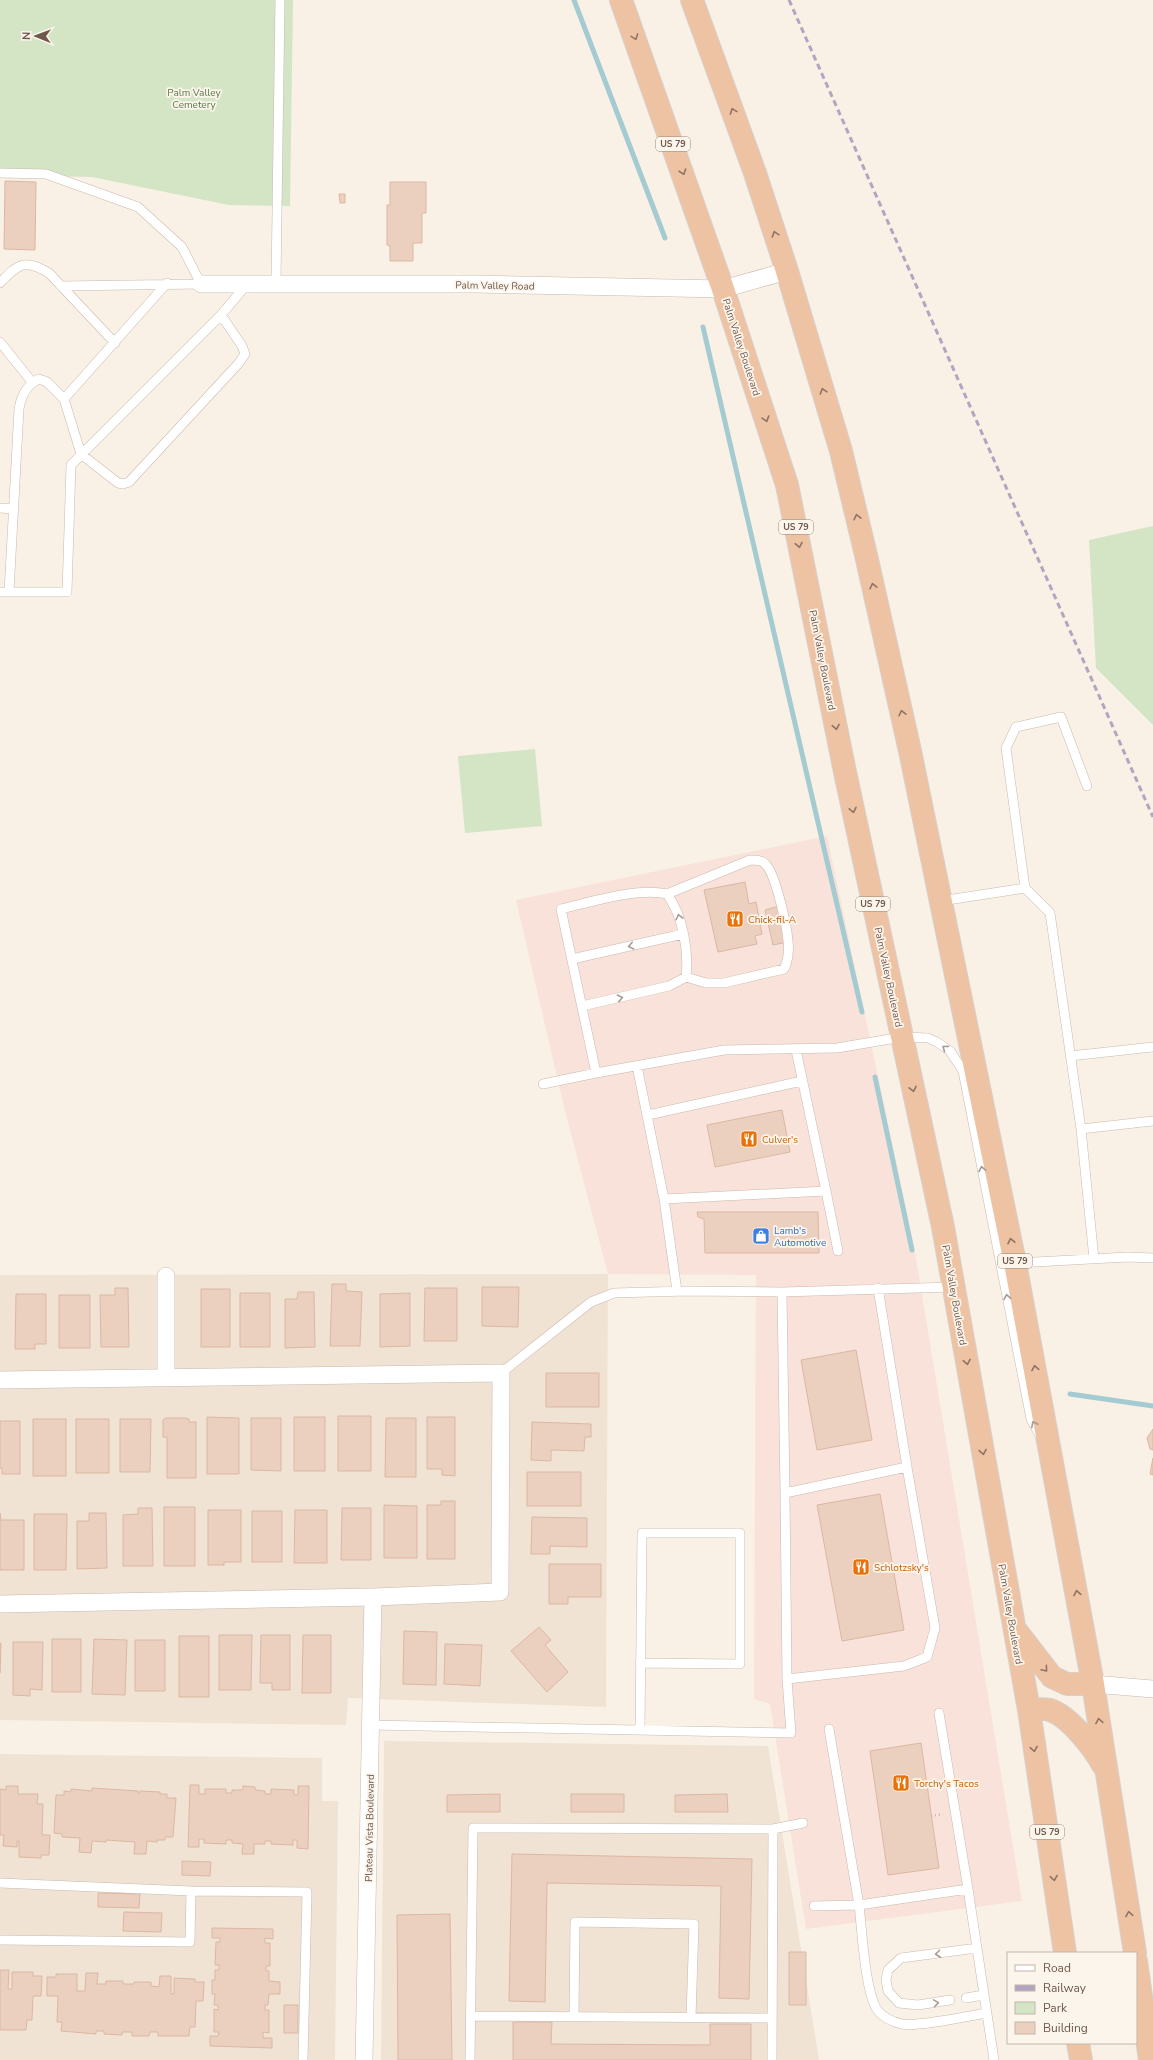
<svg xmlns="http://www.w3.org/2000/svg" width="1153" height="2060" viewBox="0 0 1153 2060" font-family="'Nunito Sans',sans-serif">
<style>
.residential{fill:#f0e3d4}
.commercial{fill:#f8e2da}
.green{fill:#d3e5c5}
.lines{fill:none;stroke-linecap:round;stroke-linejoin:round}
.stream{stroke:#a4cbd1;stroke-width:5}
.building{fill:#ebd0c0;stroke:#dcb7a2}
.service-casing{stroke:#c9b9ad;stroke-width:10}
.minor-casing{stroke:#c9b9ad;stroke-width:18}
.trunk-casing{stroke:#d7d0cd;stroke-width:24}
.path{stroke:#d0b4a4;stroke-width:2.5;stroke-dasharray:1 3;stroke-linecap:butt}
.service{stroke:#fff;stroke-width:9}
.minor{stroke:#fff;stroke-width:17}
.trunk{stroke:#eec3a4;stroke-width:22}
.rail{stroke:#b3a5c1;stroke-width:3;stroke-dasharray:6 4;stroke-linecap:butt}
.oneway{stroke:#8f7363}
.oneway2{stroke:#a99b94}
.labels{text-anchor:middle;stroke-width:3.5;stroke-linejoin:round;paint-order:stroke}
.shield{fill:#fcf5eb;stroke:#99877c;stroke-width:1}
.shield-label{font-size:9px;font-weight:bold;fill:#6f584d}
.park-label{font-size:10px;fill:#59794a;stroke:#fcf5eb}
.street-label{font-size:10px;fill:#6f584d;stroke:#fcf5eb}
.food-label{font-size:10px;fill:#c56008;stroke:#fcf5eb;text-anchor:start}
.shop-label{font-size:10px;fill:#366cbe;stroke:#fcf5eb;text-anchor:start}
</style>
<rect width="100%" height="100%" fill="#f9f1e5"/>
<path class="residential" d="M608,1274l-2,433 -258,-9 -2,27 -346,-5v-445z
M384,1741l384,5 51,314h-438z
M0,1754l322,4v43h16l-3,259h-335z"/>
<path class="commercial" d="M827,836l87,410 108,655 -216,28 -36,-225 -16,-5 2,-424 -148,-1 -43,-163 -49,-211z"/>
<path class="green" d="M0,0h293l-3,206 -61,-1 -137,-28 -92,-2z
M1153,526v199l-57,-57 -7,-128z
M535,749l7,77 -77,7 -7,-77z"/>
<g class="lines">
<path class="stream" d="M574,0l91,238
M703,327l159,685
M875,1077l37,173
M1070,1394l83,12"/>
</g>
<path class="building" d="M5,181l31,1 -1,68 -31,-1z
M390,182h36v31h-4v30h-9v18h-23v-15l-3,-1v-40h3z
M339,194h6v9h-5z
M745,882l4,22 7,-2 6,32 -7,2 2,8 -39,8 -14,-62z
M783,905l9,36 -19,4 -8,-35z
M782,1110l8,42 -75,15 -8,-42z
M697,1212h121l1,41h-114l-1,-34 -6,-2z
M332,1284h14v7l16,1 -2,54h-30z
M482,1287h37l-1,40 -36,-1z
M115,1288h13l1,59h-28l-1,-52h15z
M425,1288h32v53h-33z
M201,1289h29v58h-29z
M298,1292h16l1,55 -30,1v-49h12z
M240,1293h30v54h-30z
M410,1293v53l-30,1v-53z
M16,1294h30v50h-11v5h-20z
M59,1295h31v53h-31z
M856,1350l16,90 -55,10 -16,-90z
M546,1373h53v34h-53z
M338,1416h33v55h-33z
M207,1417l32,1v56h-32z
M294,1417h31v54h-31z
M427,1417h28v59l-13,-1v-6h-15z
M166,1418h19l4,1v3h7v56h-29v-41h-4v-17z
M251,1418h30v53l-30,-1z
M386,1418h30v59h-31z
M33,1419h33v57h-33z
M76,1419h33v54h-33z
M120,1419h31l-1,53h-30z
M0,1421h20v53h-18v-6h-2z
M532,1422l59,2v13h-6l-1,14 -33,-1v11l-20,-1z
M1153,1429v21l-3,-1 -3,-11z
M1153,1458v17l-3,-1z
M527,1472h54v34h-54z
M880,1494l24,136 -62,11 -25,-136z
M441,1501h14v58h-28v-54h14z
M384,1505l33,1v52h-33z
M164,1507h31v59h-31z
M138,1508h14l1,58h-30v-51l15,-1z
M342,1508h29v52h-30z
M208,1510h33v52h-17v3h-16z
M295,1510h32v53h-33z
M252,1511h30v51h-30z
M0,1513l1,7h23v50h-24z
M89,1513h17l1,55 -30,1v-48h12z
M34,1514h33l-1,56h-32z
M532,1517l55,1v29l-37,-1v8h-19z
M549,1564h52v33h-33v7h-19z
M539,1627l12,13 -6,5 23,27 -21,20 -36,-41z
M404,1631l33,1 -1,53 -33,-1z
M219,1635h33l-1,55h-32z
M261,1635h29v55h-18v-7h-12z
M303,1635h28v58h-29z
M179,1636h30v61h-30z
M52,1639h29v53h-29z
M94,1639l33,1 -2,55 -33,-1z
M135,1640h30v51h-30z
M13,1642h30l-1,48 -12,-1v7l-17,-1z
M0,1643h1l-1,30z
M445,1644l37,1 -2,41 -36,-2z
M921,1743l18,125 -51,7 -18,-124z
M190,1785h9v9h6v-5h21v4h6v-3h11v-4l12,1v3l10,1v3h6v-5l23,1v5h4v-9h11l-1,63 -11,-1v-8h-4v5l-22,-1v-3h-6v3h-11v10h-12l1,-10 -11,-1v-3h-6v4l-22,-1v-4h-5v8h-11z
M6,1786h12v8h20l-1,10h6l-1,31h8l-1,20h-8v3l-22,-1v-16h-2v6l-14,-1 1,-11h-4v-46l6,1z
M92,1788l46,3v2h2v-2l20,1v2h7v4h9l-3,39h-8v3h-8v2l-10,-1 -1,13h-12l1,-12 -29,-2v2l-14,-1 -1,12 -12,-1 1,-14 -18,-1v-3l-8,-1 2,-38h8v-4l7,1v-3l21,2z
M500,1794v18h-53v-17z
M571,1794h53v18h-53z
M727,1794l1,18h-53v-17z
M512,1854l240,5 -3,140 -30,-1 2,-112 -174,-3 -2,119 -36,-1z
M182,1861l29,1 -1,14 -28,-1z
M98,1893l42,1 -1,14 -41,-1z
M124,1912l38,1 -1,19 -38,-1z
M450,1914l2,146h-54l-1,-145z
M212,1928l61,1v10l-8,-1v5h5v23h-4v5h3v10l11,1v12h-11l-1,11h-3v5h4v23l-6,-1v6h9v10l-62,-2v-10h8l1,-4h-5v-23l4,1v-5h-4l1,-11h-3v-14h3v-10h4v-5h-4l1,-23h4v-4h-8z
M789,1952h17v53h-17z
M0,1970h9l-1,19h4v-17h21v4h9l-1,20h-8l-1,24h-5l-1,10h-26z
M86,1973h12l-1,11h9v-3h17v3h11v-2h17v4l8,1 1,-11h11v18h3v-16l21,1v3h9l-1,19h-7l-1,26h-5l-1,9h-31v-4h-8l-1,4h-17v-4h-10v3l-18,-1v-3h-8v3l-35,-3 1,-9h-5l1,-26h-11v-19h9v-3h21v17h8z
M284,2005h14v28h-14z
M513,2022h39l-1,22 159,1v-21h41v36h-238z"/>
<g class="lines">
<g class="service-casing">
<path id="service" d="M0,173l46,1 92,33 44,40 19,37 -140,2
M0,283c18,-19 25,-25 49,-10l66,70
M276,283l4,-283
M0,342l32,40
M64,399l17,55 37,29 5,1 6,-2 109,-118 7,-10 -3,-8 -21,-31
M0,508l13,1
M0,592h67l4,-127 150,-150 27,-32
M9,592l10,-183c2,-12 8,-25 20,-30l8,3 17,17 103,-116
M667,894l83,-34c7,0 13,0 17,6 9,11 20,60 21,75 1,9 0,20 -4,28l-60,14h-18l-20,-6
M941,901l84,-13
M572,959l111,-25
M582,1006l87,-20 17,-9c3,-26 -3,-61 -19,-83 -28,-7 -76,8 -106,15l35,164
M796,1050l30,141
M1070,1056l83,-9
M637,1066l27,133 162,-8 12,60
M543,1084l53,-11 128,-23 113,-2 65,-11 26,1 9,4 13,9 13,20 68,348 8,15
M648,1115l154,-34
M1081,1129l-31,-216 -25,-25 -19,-140 10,-21 45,-10 26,69
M664,1199l13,92
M1094,1259l-13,-130 72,-8
M1015,1263l113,-6 25,1
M782,1292l3,201 122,-26 -29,-179
M501,1373l90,-71 23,-9 73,-2 95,1 171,-5
M785,1493l2,186 117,-13 23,-9 8,-29 -28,-161
M371,1725l420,8 -4,-54
M829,1729l30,176 109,-16 -29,-176
M640,1730l2,-197h98v131l-100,-1
M0,1883l191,8 116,1 -4,168
M968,1889l26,171
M814,1906l45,-1c3,24 6,89 19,106 6,7 15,11 24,13 16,3 66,-8 85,-11
M0,1940l190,2 1,-51
M966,1998l18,-3
M950,2000l-32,5 -19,-2 -11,-12 -2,-11 2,-10 13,-12 76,-10
M471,2016l301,2
M574,2016l1,-94 119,2 -3,93
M470,2060l3,-232 300,1 30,-6
M772,2060l1,-231"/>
</g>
<g class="minor-casing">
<path id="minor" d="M201,284h275l247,5 64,-18
M166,1378v-102
M0,1380l501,-7 -1,219 -127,5 -373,7
M1093,1684l60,5
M364,2060l9,-463"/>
</g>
<g class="trunk-casing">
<path id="trunk" d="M621,0l102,289 64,196 58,287 98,455 86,483 36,243
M692,0l63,173 32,98 54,180 25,104 44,196 105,512 78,421 42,269
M1018,1633l34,44 15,7h26
M1029,1710c6,0 16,-2 21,0 19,6 44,38 53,55
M1136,1961l14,99
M1078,2043l3,17"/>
</g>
<path class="path" d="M931,1816l12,-2"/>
<use href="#service" class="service"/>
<use href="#minor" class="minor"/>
<use href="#trunk" class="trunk"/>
<path class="rail" d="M789,0l364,817"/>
</g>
<defs><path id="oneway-chevron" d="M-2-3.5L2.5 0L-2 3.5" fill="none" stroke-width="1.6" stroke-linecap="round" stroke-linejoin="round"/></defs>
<g class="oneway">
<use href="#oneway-chevron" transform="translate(635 37) rotate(70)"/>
<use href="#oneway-chevron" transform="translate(733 111) rotate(-110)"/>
<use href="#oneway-chevron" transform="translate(683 172) rotate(71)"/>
<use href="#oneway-chevron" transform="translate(775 234) rotate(-108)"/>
<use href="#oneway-chevron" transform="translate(823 391) rotate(-107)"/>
<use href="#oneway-chevron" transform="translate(766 419) rotate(72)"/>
<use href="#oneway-chevron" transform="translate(857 517) rotate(-103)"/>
<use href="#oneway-chevron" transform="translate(799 545) rotate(79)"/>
<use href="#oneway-chevron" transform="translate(873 586) rotate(-103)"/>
<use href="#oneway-chevron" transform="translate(902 713) rotate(-103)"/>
<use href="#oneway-chevron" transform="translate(836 727) rotate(79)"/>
<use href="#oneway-chevron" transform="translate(853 810) rotate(78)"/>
<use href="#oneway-chevron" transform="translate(913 1089) rotate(78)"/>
<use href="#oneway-chevron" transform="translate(1011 1241) rotate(-102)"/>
<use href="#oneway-chevron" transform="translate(967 1362) rotate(80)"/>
<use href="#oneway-chevron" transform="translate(1035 1368) rotate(-101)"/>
<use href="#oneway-chevron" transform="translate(983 1452) rotate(80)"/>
<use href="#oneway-chevron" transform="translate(1077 1593) rotate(-100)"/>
<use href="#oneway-chevron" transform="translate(1045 1669) rotate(50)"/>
<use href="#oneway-chevron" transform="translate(1099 1721) rotate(-99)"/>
<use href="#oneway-chevron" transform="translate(1034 1749) rotate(81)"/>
<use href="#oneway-chevron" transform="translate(1054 1878) rotate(81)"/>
<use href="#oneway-chevron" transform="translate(1129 1914) rotate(-99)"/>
</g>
<g class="oneway2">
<use href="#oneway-chevron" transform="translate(679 917) rotate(-103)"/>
<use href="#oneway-chevron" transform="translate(631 946) rotate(167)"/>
<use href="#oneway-chevron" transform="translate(620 998) rotate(-13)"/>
<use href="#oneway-chevron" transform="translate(945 1048) rotate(-144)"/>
<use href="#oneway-chevron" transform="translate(982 1169) rotate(-101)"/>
<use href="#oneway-chevron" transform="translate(1007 1297) rotate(-101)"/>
<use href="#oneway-chevron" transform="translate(1034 1424) rotate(-117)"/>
<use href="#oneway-chevron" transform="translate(938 1954) rotate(173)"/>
<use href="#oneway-chevron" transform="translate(936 2003) rotate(-9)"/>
</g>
<defs>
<g id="restaurant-square" transform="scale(0.9)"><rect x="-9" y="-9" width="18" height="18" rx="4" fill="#e8710a" stroke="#fcf5eb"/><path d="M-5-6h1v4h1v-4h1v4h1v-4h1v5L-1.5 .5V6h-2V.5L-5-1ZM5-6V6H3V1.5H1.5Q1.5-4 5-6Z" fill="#fff"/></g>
<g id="shop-square" transform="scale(0.9)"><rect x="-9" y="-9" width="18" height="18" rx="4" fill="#3f7fe0" stroke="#fcf5eb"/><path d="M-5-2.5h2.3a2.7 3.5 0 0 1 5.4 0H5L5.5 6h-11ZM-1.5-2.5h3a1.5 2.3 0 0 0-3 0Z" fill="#fff"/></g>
</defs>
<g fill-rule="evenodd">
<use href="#restaurant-square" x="735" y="919"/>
<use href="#restaurant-square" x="749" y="1139"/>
<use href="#shop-square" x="761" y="1236"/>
<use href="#restaurant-square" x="861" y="1567"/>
<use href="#restaurant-square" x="901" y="1783"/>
</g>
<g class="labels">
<g class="shield">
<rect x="656" y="137" width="34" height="14" rx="3"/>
<rect x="779" y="520" width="34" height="14" rx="3"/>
<rect x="856" y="897" width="34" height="14" rx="3"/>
<rect x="998" y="1254" width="34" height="14" rx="3"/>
<rect x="1030" y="1825" width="34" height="14" rx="3"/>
</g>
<g class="shield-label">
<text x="673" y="147">US 79</text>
<text x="796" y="530">US 79</text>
<text x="873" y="907">US 79</text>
<text x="1015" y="1264">US 79</text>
<text x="1047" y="1835">US 79</text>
</g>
<g class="park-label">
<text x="194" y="96">Palm Valley<tspan x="194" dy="12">Cemetery</tspan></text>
</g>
<g class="street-label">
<text transform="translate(495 285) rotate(1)" y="4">Palm Valley Road</text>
<text transform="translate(742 347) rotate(72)" y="4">Palm Valley Boulevard</text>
<text transform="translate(823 660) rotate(79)" y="4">Palm Valley Boulevard</text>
<text transform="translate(889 977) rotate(78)" y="4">Palm Valley Boulevard</text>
<text transform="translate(955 1295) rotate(80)" y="4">Palm Valley Boulevard</text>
<text transform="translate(1011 1614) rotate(80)" y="4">Palm Valley Boulevard</text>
<text transform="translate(369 1828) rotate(-89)" y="4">Plateau Vista Boulevard</text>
</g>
<g class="food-label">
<text x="748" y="923">Chick-fil-A</text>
<text x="762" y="1143">Culver's</text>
<text x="874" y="1571">Schlotzsky's</text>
<text x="914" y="1787">Torchy's Tacos</text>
</g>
<g class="shop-label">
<text x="774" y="1234">Lamb's<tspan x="774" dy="12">Automotive</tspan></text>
</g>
</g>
<rect x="1007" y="1952" width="130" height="92" fill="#fcf5eb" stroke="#c4b6ac"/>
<rect x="1015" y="1965" width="20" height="6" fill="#ffffff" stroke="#c4b6ac"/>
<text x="1043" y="1972" font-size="12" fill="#6f584d">Road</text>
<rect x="1015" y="1985" width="20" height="6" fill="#b3a5c1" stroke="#c4b6ac"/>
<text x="1043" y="1992" font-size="12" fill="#6f584d">Railway</text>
<rect x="1015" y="2002" width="20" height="12" fill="#d3e5c5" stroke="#c4b6ac"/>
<text x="1043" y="2012" font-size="12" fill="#6f584d">Park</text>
<rect x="1015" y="2022" width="20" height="12" fill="#ebd0c0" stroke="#c4b6ac"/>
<text x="1043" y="2032" font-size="12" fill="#6f584d">Building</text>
<g transform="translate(36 36) rotate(271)" stroke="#fcf5eb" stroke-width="3" paint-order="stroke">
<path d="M0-3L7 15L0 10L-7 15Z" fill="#6f584d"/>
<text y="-6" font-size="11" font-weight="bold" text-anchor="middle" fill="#6f584d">N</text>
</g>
</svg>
